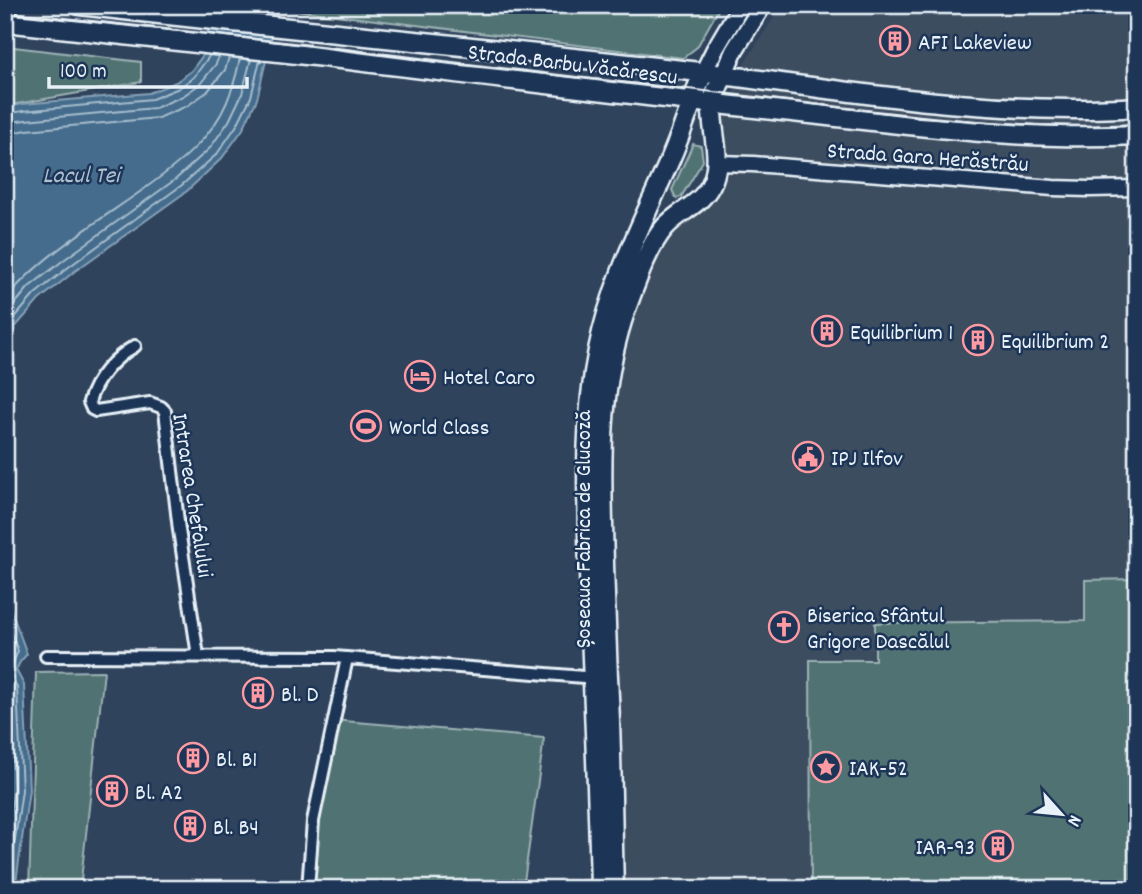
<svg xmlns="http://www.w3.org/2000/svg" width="1142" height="894" viewBox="0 0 1142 894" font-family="Dekko,sans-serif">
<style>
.built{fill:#3e4d60}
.green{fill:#517272;stroke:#9cb2b5;stroke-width:2}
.water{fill:#446c8c;stroke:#86a1b7;stroke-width:2}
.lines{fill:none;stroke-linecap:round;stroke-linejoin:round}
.shore{stroke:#a6bccd;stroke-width:2}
.minor-casing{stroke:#e8f1f8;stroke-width:16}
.tertiary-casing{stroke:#e8f1f8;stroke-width:19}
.secondary-casing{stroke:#e8f1f8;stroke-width:21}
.primary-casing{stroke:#e8f1f8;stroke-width:23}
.minor{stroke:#1d3557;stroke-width:10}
.tertiary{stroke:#1d3557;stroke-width:14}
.secondary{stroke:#1d3557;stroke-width:16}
.primary{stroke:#1d3557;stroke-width:18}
.tram{stroke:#e8f1f8;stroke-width:2}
.labels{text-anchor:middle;stroke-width:5;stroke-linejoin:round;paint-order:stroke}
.poi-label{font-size:23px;fill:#e8f1f8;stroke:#1d3557;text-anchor:start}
.street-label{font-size:23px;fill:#e8f1f8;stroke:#1d3557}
.water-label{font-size:24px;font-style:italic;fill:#afc2d2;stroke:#1d3557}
</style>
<rect width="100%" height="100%" fill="#30435c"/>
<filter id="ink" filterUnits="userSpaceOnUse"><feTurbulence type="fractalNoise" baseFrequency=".0143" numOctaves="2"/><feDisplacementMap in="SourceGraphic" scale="14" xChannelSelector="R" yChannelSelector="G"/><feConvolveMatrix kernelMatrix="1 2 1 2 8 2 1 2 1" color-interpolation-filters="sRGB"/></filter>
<g filter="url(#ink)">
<path class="built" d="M782,5h355v884h-554v-11l36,1 -13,-413 10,-98 47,-128 31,-24 25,-35 2,-54 23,-63z"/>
<path class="green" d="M279,5h442l-24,42 -14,11 -405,-50z
M5,46l136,16v20l-136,24z
M693,144l8,2 2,15 -22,36 -5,1 -4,-8z
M1137,579v310h-326l-1,-229h65v-37l210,-2v-41z
M104,671l-24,218h-51l7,-217z
M332,720l212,18 -21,151h-219v-43z"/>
<path class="water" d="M213,5h66l-22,94 -14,30 -21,29 -35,33 -112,80 -36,29 -29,33 -5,9v-234l17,-4 127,-11 27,-11 15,-11 12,-16z
M5,594l22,60 -7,8 -4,8 8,15 5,105 -14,99h-10z"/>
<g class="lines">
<path class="shore" d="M5,114l18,-3 129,-12 27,-11 15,-11 16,-22
M5,123l20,-3 130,-12 28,-12 17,-12 16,-20 3,-8
M5,134l22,-4 131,-12 29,-12 20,-14 18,-22 4,-13
M5,300c34,-43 94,-79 139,-111 29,-21 59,-43 77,-75 10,-18 15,-36 19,-56
M5,316l24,-29 36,-28 111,-80 34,-31 19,-27 13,-27 9,-35
M5,329l30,-35 35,-28 112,-81 35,-31 20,-29 14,-28 9,-37
M5,617l13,34 -8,19 7,18 5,102 -14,99
M5,683l4,7 5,99 -9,59"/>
<g class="minor-casing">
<path id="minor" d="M135,346c-21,12 -39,32 -46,56l3,7 4,2 54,-8 11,4 4,4 14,119 19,126
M46,656l288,1 262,21
M308,889l5,-68 34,-163"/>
</g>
<g class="tertiary-casing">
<path id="tertiary" d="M717,163l36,1 300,24 36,1 48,-1"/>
</g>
<g class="secondary-casing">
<path id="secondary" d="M703,73l12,-24 26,-44
M723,76l11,-25 29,-46"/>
</g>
<g class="primary-casing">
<path id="primary" d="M80,5c204,24 407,42 611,66 147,18 296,46 446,36
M5,22c106,12 213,23 319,35 143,17 287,36 431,51 127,13 254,34 382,27
M600,889c-2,-106 -8,-212 -11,-318 -2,-74 -6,-148 9,-221 13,-66 44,-127 71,-188 13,-29 22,-60 34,-89
M614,889c-2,-71 -2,-142 -6,-212 -2,-51 -4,-103 -5,-154 -2,-76 -2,-142 23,-214 9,-24 22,-63 39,-82 16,-18 38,-22 48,-47 9,-23 -2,-50 -1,-74 1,-10 7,-21 11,-30"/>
</g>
<use href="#minor" class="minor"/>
<use href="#tertiary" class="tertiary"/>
<use href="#secondary" class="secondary"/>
<use href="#primary" class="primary"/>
<path class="tram" d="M5,13l251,26 195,25 246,26 222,27 118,8 48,1 52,-2"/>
</g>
</g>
<defs>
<g id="building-ring" transform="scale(1.575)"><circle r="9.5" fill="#1d3557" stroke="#ff9aa2" stroke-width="1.5"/><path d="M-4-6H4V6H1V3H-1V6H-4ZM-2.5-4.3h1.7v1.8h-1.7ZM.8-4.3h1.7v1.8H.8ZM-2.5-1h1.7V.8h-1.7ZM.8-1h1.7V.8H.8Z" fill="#ff9aa2"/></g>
<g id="hotel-ring" transform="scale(1.575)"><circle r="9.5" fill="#1d3557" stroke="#ff9aa2" stroke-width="1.5"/><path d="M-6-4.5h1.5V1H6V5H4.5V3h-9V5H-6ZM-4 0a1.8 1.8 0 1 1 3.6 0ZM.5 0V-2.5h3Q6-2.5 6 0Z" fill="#ff9aa2"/></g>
<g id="stadium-ring" transform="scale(1.575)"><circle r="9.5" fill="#1d3557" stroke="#ff9aa2" stroke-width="1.5"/><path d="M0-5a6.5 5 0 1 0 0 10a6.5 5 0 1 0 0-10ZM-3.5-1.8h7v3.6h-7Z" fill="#ff9aa2"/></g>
<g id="civic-ring" transform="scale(1.575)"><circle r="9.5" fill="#1d3557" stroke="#ff9aa2" stroke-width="1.5"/><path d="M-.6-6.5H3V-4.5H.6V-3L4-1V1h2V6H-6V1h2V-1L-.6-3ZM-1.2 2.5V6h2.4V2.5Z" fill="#ff9aa2"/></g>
<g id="church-ring" transform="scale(1.575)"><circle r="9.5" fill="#1d3557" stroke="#ff9aa2" stroke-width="1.5"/><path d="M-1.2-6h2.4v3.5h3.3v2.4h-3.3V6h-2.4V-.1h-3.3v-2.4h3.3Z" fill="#ff9aa2"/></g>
<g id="sight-ring" transform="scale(1.575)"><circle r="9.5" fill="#1d3557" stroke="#ff9aa2" stroke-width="1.5"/><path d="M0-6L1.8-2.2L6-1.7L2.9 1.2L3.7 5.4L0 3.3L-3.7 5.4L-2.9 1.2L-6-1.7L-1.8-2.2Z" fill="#ff9aa2"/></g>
</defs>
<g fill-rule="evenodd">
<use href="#building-ring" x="895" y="41"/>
<use href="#building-ring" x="827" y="331"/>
<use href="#building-ring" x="978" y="340"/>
<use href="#hotel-ring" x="420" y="376"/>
<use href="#stadium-ring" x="366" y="426"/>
<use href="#civic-ring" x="808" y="457"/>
<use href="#church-ring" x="784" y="627"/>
<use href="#building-ring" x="258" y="693"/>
<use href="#building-ring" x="193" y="758"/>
<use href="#sight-ring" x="826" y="767"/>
<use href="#building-ring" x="112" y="791"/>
<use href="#building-ring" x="190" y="826"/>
<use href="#building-ring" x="998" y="846"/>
</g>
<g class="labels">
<g class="poi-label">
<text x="918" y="49">AFI Lakeview</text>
<text x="850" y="339">Equilibrium 1</text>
<text x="1001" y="348">Equilibrium 2</text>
<text x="443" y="384">Hotel Caro</text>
<text x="389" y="434">World Class</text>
<text x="831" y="465">IPJ Ilfov</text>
<text x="807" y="622">Biserica Sfântul<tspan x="807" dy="26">Grigore Dascălul</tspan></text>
<text x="281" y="701">Bl. D</text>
<text x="216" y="766">Bl. B1</text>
<text x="849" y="775">IAK-52</text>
<text x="135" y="799">Bl. A2</text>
<text x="213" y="834">Bl. B4</text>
<text x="975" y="854" text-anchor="end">IAR-93</text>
</g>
<g class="street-label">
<text transform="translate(573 63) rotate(7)" y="8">Strada Barbu Văcărescu</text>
<text transform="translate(928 156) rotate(4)" y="8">Strada Gara Herăstrău</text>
<text transform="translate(194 495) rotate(81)" y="8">Intrarea Chefalului</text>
<text transform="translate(582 529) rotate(-90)" y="8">Șoseaua Fabrica de Glucoză</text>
</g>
<g class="water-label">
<text x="81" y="182">Lacul Tei</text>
</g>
</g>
<rect width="1142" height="894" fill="none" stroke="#1d3557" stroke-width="28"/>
<rect x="14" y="14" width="1114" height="866" fill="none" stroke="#e8f1f8" stroke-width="2.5" filter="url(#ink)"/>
<g transform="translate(1061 814) rotate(117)" stroke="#1d3557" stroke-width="5" paint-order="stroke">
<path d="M0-5L12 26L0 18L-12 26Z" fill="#e8f1f8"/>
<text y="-10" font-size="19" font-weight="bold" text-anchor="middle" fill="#e8f1f8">N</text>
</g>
<path d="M49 77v10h198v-10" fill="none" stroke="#e8f1f8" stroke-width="3.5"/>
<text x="60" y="77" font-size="21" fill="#e8f1f8" stroke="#1d3557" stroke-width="5" paint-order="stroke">100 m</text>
</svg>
